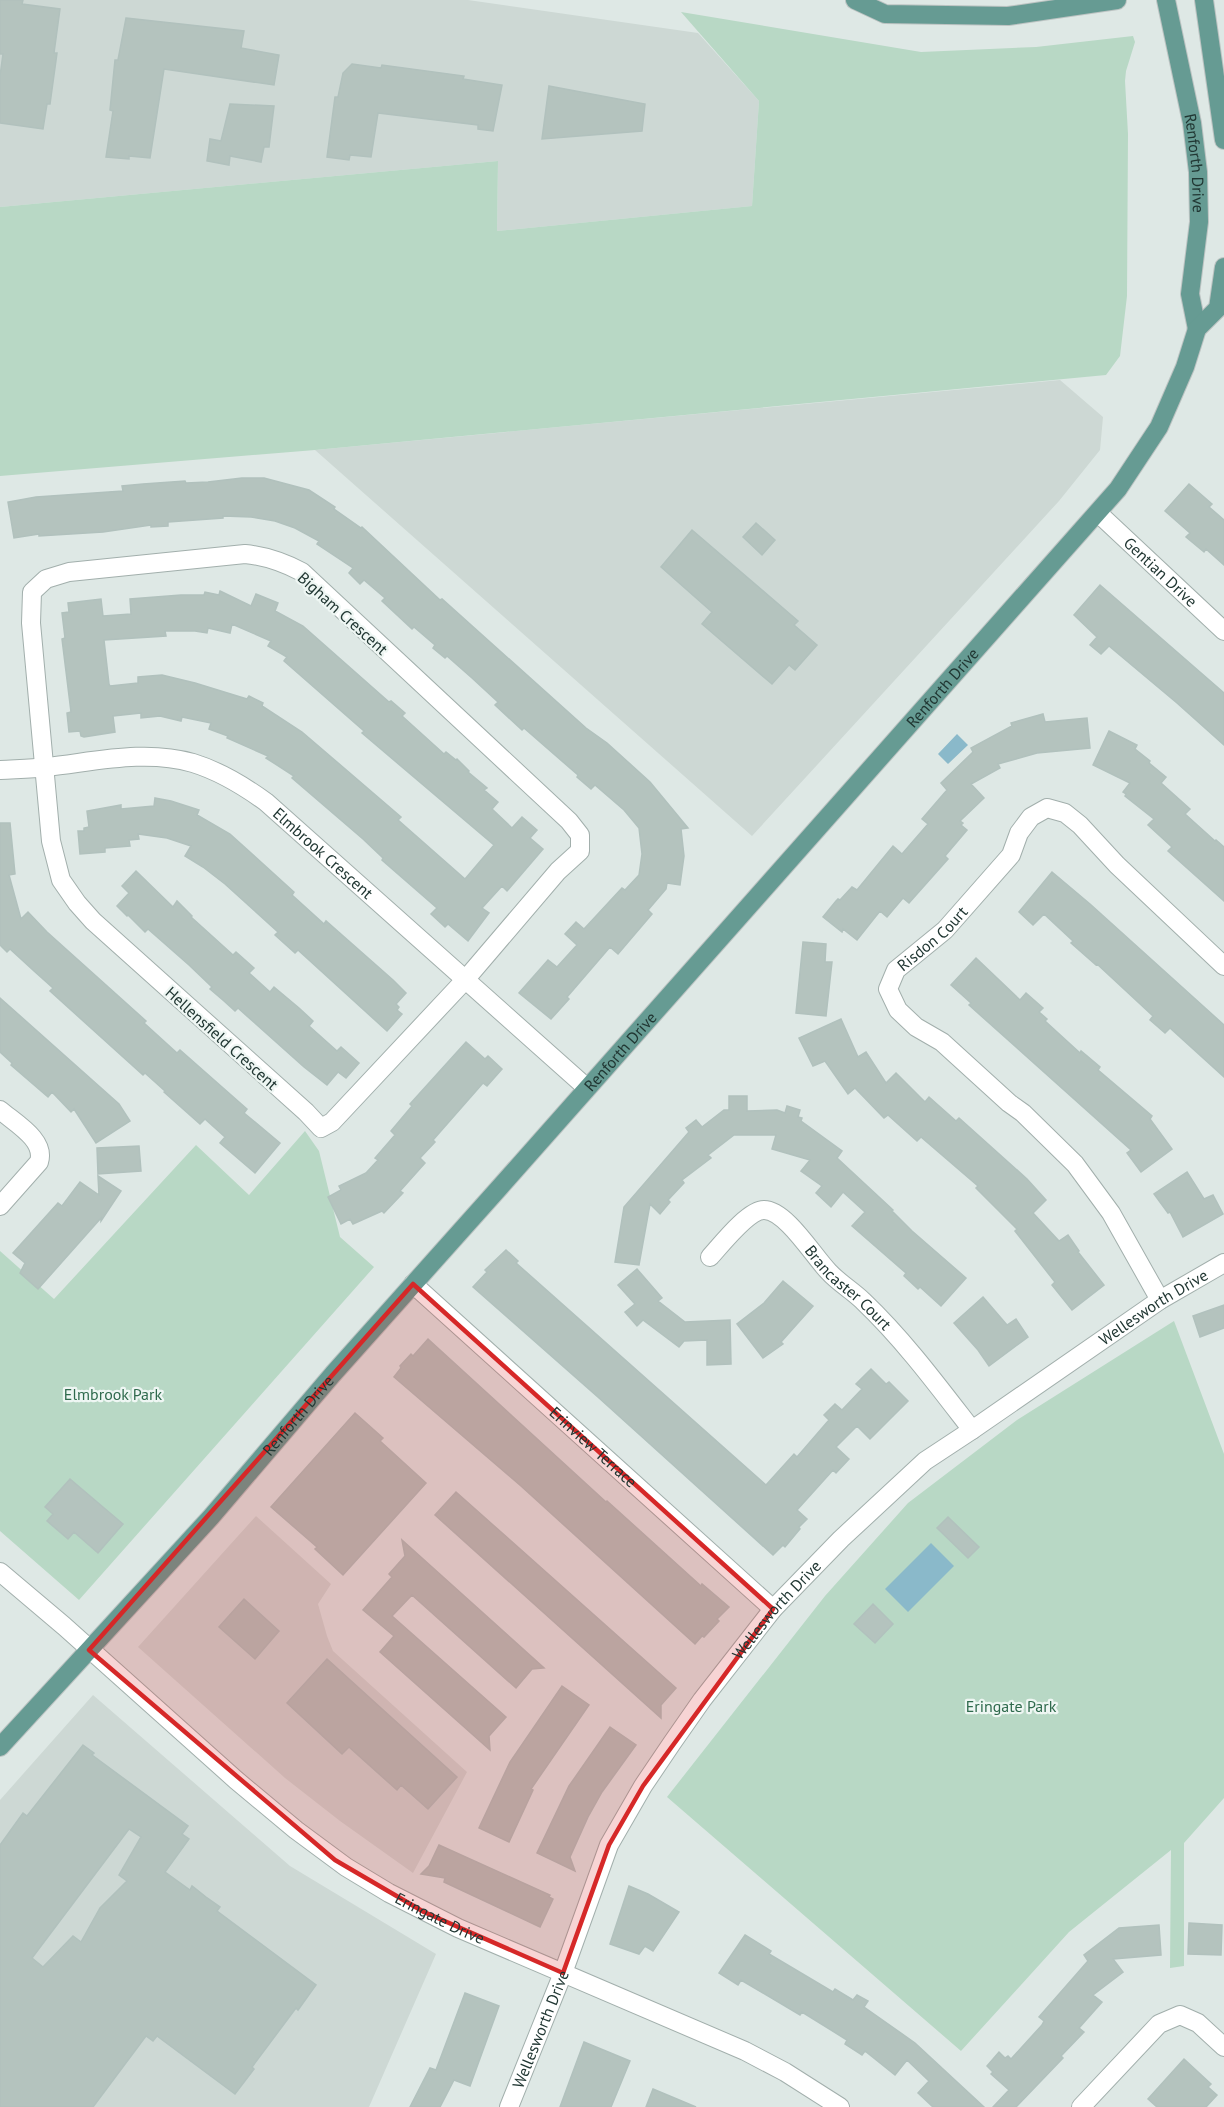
<svg xmlns="http://www.w3.org/2000/svg" width="1224" height="2107" viewBox="0 0 1224 2107" font-family="'PT Sans',sans-serif">
<style>
.built{fill:#cdd8d4}
.green{fill:#b8d8c5}
.water{fill:#8ab9ca}
.building{fill:#b4c3be;stroke:#b1c1bd;stroke-width:1.5;fill-rule:evenodd}
.lines{fill:none;stroke-linecap:round;stroke-linejoin:round}
.minor-casing{stroke:#a2afac;stroke-width:20}
.major-casing{stroke:#bcc3c2;stroke-width:20}
.minor{stroke:#fff;stroke-width:18}
.major{stroke:#669b93;stroke-width:18}
.marked{fill:#d62828;fill-opacity:0.2;stroke:#d62828;stroke-width:4.5;stroke-linejoin:round}
.labels{text-anchor:middle;stroke-width:4.5;stroke-linejoin:round;paint-order:stroke}
.street-label{font-size:16px;fill:#213733;stroke:#eef6f3}
.park-label{font-size:16px;fill:#2f6a4d;stroke:#eef6f3}
</style>
<rect width="100%" height="100%" fill="#dee8e5"/>
<path class="built" d="M0,0h468l230,33 61,68 -7,105 -255,25 1,-70 -498,46z
M1060,380l43,37 -3,33 -41,51 -307,335 -437,-386z
M256,1516l75,68 -13,20 9,32 6,15 134,121 -54,101 -73,-52 -55,-43 -147,-131z
M93,1695l197,171 146,88 -67,153h-369v-307z"/>
<path class="green" d="M681,12l240,40 115,-5 97,-11 2,6 -9,29 -1,10 3,53 -1,162 -7,60 -14,19 -791,75 -315,26v-269l498,-46 -1,70 255,-25 7,-105z
M305,1131l14,20 21,86 34,30 -295,333 -79,-69v-280l54,48 142,-154 53,50z
M1174,1321l50,133v344l-40,45v123l-14,2 1,-118 -102,82 -108,119 -294,-254 158,-201 83,-93 109,-83z"/>
<path class="water" d="M957,734l11,11 -20,19 -10,-10z
M931,1543l23,23 -46,46 -23,-23z"/>
<path class="building" d="M0,0h23l-1,4 38,5 -6,44h3l-7,51h-3l-4,25 -43,-6v-47l3,-22h-3z
M126,18l118,13 -3,17 38,7 -5,30 -110,-16 -14,89 -21,-2v3l-23,-2 7,-46 -3,-1 5,-50h3z
M352,64l29,4 1,-3 82,11 -1,3 39,6 -9,46 -15,-2v-4l-100,-12 -7,44 -21,-2 -1,5 -22,-3 8,-60h3l5,-24z
M549,86l96,18 -3,27 -100,8z
M230,104l44,2 -5,41h-5l-3,15 -31,-6 -1,9 -22,-4 3,-22 11,2z
M242,478h22l45,12 26,17 -1,2 27,19 1,-1 78,73 2,-1 144,129 21,15 43,39 38,46 -7,1 3,27 -4,29 -13,-2 -1,6 -18,21 4,4 -34,40 -8,-7 -43,50 2,2 -18,20 -32,-26 29,-33 9,7 20,-22 -12,-11 11,-12 8,7 38,-41 3,2 14,-15 3,-21 -3,-26 -15,-18 -29,-25 -4,4 -14,-12 1,-2 -54,-47 -2,2 -27,-25 3,-3 -26,-24 -25,-22 -2,2 -12,-10 2,-3 -21,-18 -2,2 -30,-28 3,-3 -21,-18 -4,4 -11,-11 4,-5 -36,-24 2,-3 -24,-13 -20,-7 -24,-4 -28,-1v2l-55,4v4l-17,1v-2l-48,7 -64,4v-2l-25,4 -6,-36 28,-5 87,-6 -1,-5 21,-2 42,-3 1,2 22,-1z
M1189,484l23,20 -3,3 15,13v45l-18,-16 -2,3 -18,-15 4,-4 -25,-22z
M756,523l19,17 -13,15 -19,-18z
M692,530l106,91 -4,4 23,20 -22,25 -6,-5 -17,19 -70,-60 10,-12 -51,-45z
M1100,585l124,108v52l-47,-42 -68,-57 -8,8 -11,-9 7,-8 -23,-22z
M220,591l31,15 5,-12 22,9 -3,8 28,15 86,76 2,-1 14,12 -3,3 42,38 2,-2 10,8 1,-1 12,12 -1,1 19,16 -3,2 14,12 -6,7 20,19 10,-11 15,13 -7,8 13,11 -36,42 -5,-5 -20,22 7,5 -21,28 -20,-17 -3,3 -14,-13 6,-6 -55,-48 1,-2 -20,-19 -71,-61 2,-2 -28,-18 2,-2 -41,-18 1,-2 -19,-7 2,-6 -29,-6 -1,4 -21,-5 -19,2v-5l-28,3 2,16 -31,5 -3,-1 -1,-5 -11,1 -2,-19 4,-1 -9,-73 3,-1 -3,-25 7,-1 -1,-9 33,-4 2,17 28,-2 -1,-15 51,-4h23l1,-3 14,3zM232,624l39,17 -3,5 19,11 -3,4 80,70 -2,2 132,112 -29,34 -67,-59 3,-3 -99,-85 -40,-26 1,-3 -14,-7 -2,3 -52,-16 -33,-8 -24,2v6l-28,3 -1,-2 -5,-44 62,-4 -1,-5h30l12,2 1,-5 22,5z
M1043,714l2,8 42,-4 3,30 -53,5 -39,11 2,4 -29,16 13,14 -24,23 3,2 -2,2 6,5 -22,26 3,3 -39,44 -6,-5 -16,19 -7,-6 -23,29 -14,-11 -1,3 -19,-15 13,-16 2,-2 2,1 12,-13 5,3 36,-44 9,8 26,-30 -6,-5 25,-29 -6,-7 32,-31 -2,-4 41,-22 -1,-3z
M1109,731l28,14 -2,4 15,12 -1,2 17,14 -5,6 29,26 -5,5 30,27 1,-1 8,7v54l-56,-50 4,-4 -24,-22 6,-6 -29,-23 1,-2 -3,-2 7,-9 -37,-18z
M155,798l16,3 28,9 -2,5 33,19 64,58 -2,3 32,29 2,-3 67,59 13,13 -10,11 3,3 -2,3 5,4 -15,17 -89,-81 -3,3 -20,-18 3,-3 -53,-48 -22,-17 -18,-11 6,-10 -24,-8 -29,-4 1,5 -10,1 1,6 -25,2v4l-25,2 -2,-23h6v-3l5,-1 -2,-16 34,-6v4l33,-3z
M0,823h10l5,51 -6,1 12,44 7,-7 19,20 99,89 -2,2 33,30 3,-3 67,59 -3,4 36,30 -25,30 -35,-30 5,-6 -20,-18 -5,5 -36,-32 1,-1 -20,-18 -2,2 -93,-84 3,-3 -19,-17 -24,-22 -3,3 -7,-7z
M136,871l37,36 4,-6 15,15 -1,1 42,38 3,-3 18,16 -5,5 21,19 4,-5 25,21 14,13 -4,5 28,25 4,-4 18,16 -13,15 -8,-6 -11,13 -23,-18 -66,-59 -3,3 -11,-10 -14,-12 2,-2 -23,-22 -41,-36 -3,3 -17,-17 -1,1 -10,-10 12,-13 -7,-7z
M1052,872l38,32 134,121v52l-54,-49 -5,5 -15,-13 3,-4 -56,-52 -1,1 -25,-22 2,-2 -29,-27 -11,11 -14,-13z
M803,942l23,2 -1,18h7l-6,54 -30,-3z
M976,958l44,42 6,-7 17,15 -4,4 8,7 -2,2 35,32 1,-2 19,16 -2,3 54,46 -2,3 22,30 -31,23 -14,-19 4,-3 -162,-145 2,-2 -20,-18z
M0,998l119,106 11,17 -34,22 -22,-34 -3,3 -19,-20 -4,5 -37,-32 1,-2 -12,-11z
M841,1019l17,38 8,-5 20,31 10,-10 29,29 4,-5 27,24 3,-3 68,61 19,21 -13,13 26,28 9,-6 11,16 -1,1 26,33 -32,25 -20,-25 3,-3 -40,-51 2,-2 -41,-41 2,-2 -57,-49 -4,4 -29,-26 -4,3 -29,-30 -7,6 -23,-33 -12,5 -14,-28z
M466,1042l19,17 3,-3 14,13 -15,17 -4,-3 -50,57 2,2 -15,16 5,5 -25,28 3,2 -19,20 -2,-2 -29,13 -3,-5 -9,5 -13,-27 13,-7 -2,-4 27,-13 12,-13 -3,-2 20,-23 -4,-4 21,-25 -2,-2z
M729,1096h18v15l30,-1 8,3 2,-7 13,4 -2,7 4,1 -1,3 41,30 -5,7 56,52 -1,1 20,20 54,47 -25,28 -21,-19 -2,2 -14,-13 2,-3 -54,-47 13,-14 -22,-20 -12,15 -15,-14 6,-7 -21,-15 9,-11 -38,-11 4,-14h-42l-26,20 3,3 -29,22 2,3 -16,17 2,2 -10,12 -10,-10 -11,61 -24,-3 9,-55 65,-75 -3,-4 10,-8 6,7 22,-17h5z
M139,1146l2,25 -43,3 -1,-26z
M1187,1172l17,27 9,-4 10,19 -40,23 -13,-25 -2,1 -14,-19z
M98,1176l23,15 -20,30v-3l-63,71 -18,-16 5,-10 -12,-10 45,-50 4,3 18,-24 19,13z
M506,1250l12,11 -2,2 250,222 28,-31 3,3 32,-37 -5,-5 11,-11 7,6 20,-21 -6,-5 15,-15 15,15 3,-2 19,19 -38,38 -13,-13 -21,21 13,12 -13,14 -3,-3 -36,40 10,9 -8,8 1,2 -15,18 -2,-2 -10,10 -174,-157 -126,-111 14,-15 -2,-2z
M637,1269l25,29 -4,3 27,21 45,-2 1,44 -24,1v-25l-23,1 -5,6 -36,-27 -6,6 -12,-14 10,-8 -17,-19z
M783,1281l30,25 -32,36 2,2 -20,14 -26,-34 27,-21z
M983,1297l24,28 9,-6 12,18 -39,29 -11,-16 -24,-27z
M1224,1305v23l-24,9 -7,-21z
M428,1339l178,163 1,-1 94,85 1,-2 27,23 -12,12 2,2 -15,16 -2,-1 -7,8 -174,-158 -127,-109 7,-9 -1,-2 11,-12 2,2z
M355,1413l28,25 -3,3 46,42 -83,92 -28,-26 2,-2 -46,-40z
M70,1479l53,45 -25,29 -24,-21 -6,7 -21,-18 6,-7 -8,-7z
M456,1492l220,196 -15,17v13l-226,-203z
M948,1517l31,30 -11,11 -31,-30z
M402,1540l142,128 -12,1 -16,19 -104,-93 -20,21 114,101 -17,19 1,14 -110,-98 14,-16 -31,-26 29,-33 -3,-3 16,-18z
M244,1599l35,32 -24,28 -36,-32z
M873,1604l20,20 -18,19 -21,-19z
M327,1659l130,118 -29,32 -27,-24 -4,5 -48,-43 -7,7 -55,-51z
M562,1686l27,19 -58,84 2,1 -24,52 -30,-14 31,-66z
M610,1727l26,18 -34,47 -14,25 -18,40 5,14 -38,-18 32,-67z
M83,1745l11,8 -2,2 96,71 -6,8 7,5 -24,33 25,18 2,-4 14,11 14,10 -3,4 99,74 -18,25 -2,-2 -44,59 2,2 -19,25 -78,-58 -4,5 -7,-5 -53,71h-93v-262l23,-32 4,3zM129,1829l12,8 -22,38 8,6 -27,27 -19,34 -8,-6 -30,31 -11,-9z
M439,1845l111,50 -1,2 4,2 -13,28 -96,-45 1,-4 -24,-4 8,-8z
M629,1886l19,8 31,18 -26,39 -8,-5 -6,8 -29,-10z
M1189,1923l33,2 -1,30 -33,-1z
M1159,1925l2,30 -48,4 10,13 -30,23 9,7 -23,26 5,4 -23,24 2,2 -47,49h-23l16,-17 -18,-16 2,-2 -6,-6 12,-14 6,6 3,-2 3,3 31,-34 2,-4 -5,-4 49,-56 -4,-6 35,-27z
M745,1935l26,16 -2,3 64,38 2,-3 18,11 4,-5 11,6 -4,6 51,36 69,64h-51l-15,-14 11,-12 -22,-21 -12,15 -30,-24 -3,4 -17,-11 2,-4 -45,-28 -2,3 -59,-35 -3,5 -19,-12z
M465,1993l34,13 -29,80 -16,-6 -14,27h-30l20,-39 6,2z
M584,2042l46,19 -19,46h-51z
M1184,2059l27,25 -3,3 9,8 -11,12h-49l-9,-8z
M653,2089l43,18h-50z"/>
<g class="lines">
<g class="minor-casing">
<g id="minor">
<path id="s1" d="M1098,513l126,118"/>
<path d="M245,554c21,2 38,8 57,18l267,249 11,14v16l-22,20 -93,109 -133,142 -11,6 -15,-16 -213,-191 -16,-18 -16,-23 -10,-39 -20,-218 1,-31 14,-13 23,-7z"/>
<path id="s2" d="M0,770c15,-1 31,-1 46,-3 48,-5 99,-18 147,-4 26,8 51,23 73,39l321,286"/>
<path d="M0,1110c15,13 46,30 39,52l-39,44"/>
<path id="s3" d="M710,1257c11,-12 38,-47 54,-47 22,0 50,47 65,62 10,11 24,19 34,29 41,39 75,85 109,129"/>
<path id="s4" d="M413,1284l360,325"/>
<path id="s5" d="M1160,1300l-49,-87 -36,-49 -52,-51 -14,-10 -67,-61 -26,-15 -18,-17 -10,-21 8,-19 49,-40 66,-75 8,-22 12,-16 16,-9 18,5 15,12 37,40 107,101"/>
<path id="s6" d="M0,1572l64,54 172,154 60,50 50,37 43,26 69,35 287,123 40,21 55,35"/>
<path id="s7" d="M509,2107l54,-134 46,-128 34,-59 29,-43 30,-43 71,-91 68,-70 84,-78 47,-31 188,-130 64,-37"/>
<path d="M1081,2107l78,-83 21,-9 18,8 26,24"/>
</g>
</g>
<g class="major-casing">
<g id="major">
<path d="M855,0l30,14 123,2 109,-16"/>
<path id="s8" d="M1166,0l26,123 6,49 1,50 -9,72 7,35"/>
<path d="M1204,0l20,140"/>
<path id="s9" d="M0,1747l211,-230 122,-143 167,-187 618,-698 41,-62 26,-60 12,-38 21,-21 6,-41"/>
</g>
</g>
<use href="#minor" class="minor"/>
<use href="#major" class="major"/>
</g>
<path class="marked" d="M413,1284l360,325 -130,177 -34,59 -46,128 -139,-61 -89,-52 -246,-210z"/>
<g class="labels">
<g class="street-label">
<text dy="6" stroke="none"><textPath href="#s8" startOffset="166">Renforth Drive</textPath></text>
<text dy="6" stroke="none"><textPath href="#s1" startOffset="86">Gentian Drive</textPath></text>
<text transform="translate(343 613) rotate(42)" y="6">Bigham Crescent</text>
<text dy="6" stroke="none"><textPath href="#s9" startOffset="1418">Renforth Drive</textPath></text>
<text dy="6" stroke="none"><textPath href="#s2" startOffset="354">Elmbrook Crescent</textPath></text>
<text dy="6" stroke="none"><textPath href="#s5" startOffset="488">Risdon Court</textPath></text>
<text transform="translate(222 1038) rotate(42)" y="6">Hellensfield Crescent</text>
<text dy="6" stroke="none"><textPath href="#s9" startOffset="932">Renforth Drive</textPath></text>
<text dy="6" stroke="none"><textPath href="#s3" startOffset="189">Brancaster Court</textPath></text>
<text dy="6" stroke="none"><textPath href="#s7" startOffset="1056">Wellesworth Drive</textPath></text>
<text dy="6" stroke="none"><textPath href="#s9" startOffset="446">Renforth Drive</textPath></text>
<text dy="6" stroke="none"><textPath href="#s4" startOffset="243">Erinview Terrace</textPath></text>
<text dy="6" stroke="none"><textPath href="#s7" startOffset="570">Wellesworth Drive</textPath></text>
<text dy="6" stroke="none"><textPath href="#s6" startOffset="562">Eringate Drive</textPath></text>
<text dy="6" stroke="none"><textPath href="#s7" startOffset="84">Wellesworth Drive</textPath></text>
</g>
<g class="park-label">
<text x="113" y="1400">Elmbrook Park</text>
<text x="1011" y="1712">Eringate Park</text>
</g>
</g>
</svg>
